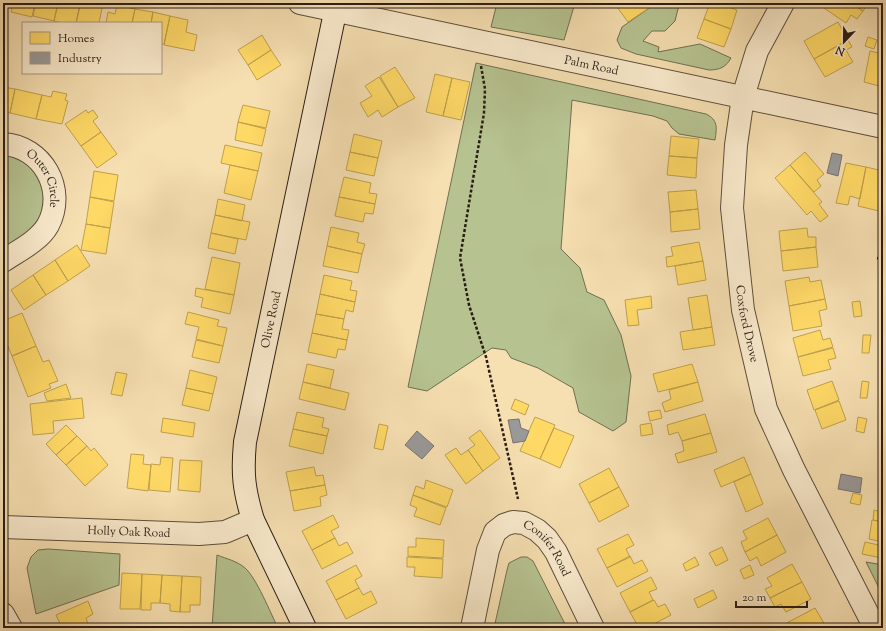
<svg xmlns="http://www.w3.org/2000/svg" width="886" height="631" viewBox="0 0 886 631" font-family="'Sorts Mill Goudy',serif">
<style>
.green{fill:#b6c391;stroke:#707052}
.homes{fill:#ffd966;stroke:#bfa14d}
.industry{fill:#999;stroke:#787471}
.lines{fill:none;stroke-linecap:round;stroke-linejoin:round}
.street-casing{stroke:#5e4e3b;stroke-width:24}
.secondary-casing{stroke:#2b1d14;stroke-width:24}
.path{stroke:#2b1d14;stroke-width:2.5;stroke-dasharray:3 2;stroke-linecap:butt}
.street{stroke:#f9eacc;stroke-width:22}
.secondary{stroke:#f9eacc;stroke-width:22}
.labels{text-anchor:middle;stroke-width:4;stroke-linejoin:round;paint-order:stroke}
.street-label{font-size:12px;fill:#2b1d14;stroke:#f9eacc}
</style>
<rect width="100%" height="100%" fill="#f6dfb1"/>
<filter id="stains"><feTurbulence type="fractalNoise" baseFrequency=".005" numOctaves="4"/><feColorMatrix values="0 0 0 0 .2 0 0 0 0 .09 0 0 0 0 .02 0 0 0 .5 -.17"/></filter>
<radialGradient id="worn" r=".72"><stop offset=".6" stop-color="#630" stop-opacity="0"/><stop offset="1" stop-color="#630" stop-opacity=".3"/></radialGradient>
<path class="green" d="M497,3h78l-11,37 -73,-13z
M650,3h28l1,2 -4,16 -10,10h-13l-9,10 16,6 -1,5 42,-8 31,14c-5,9 -11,12 -22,12l-73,-16 -15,-6 -4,-8 5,-13 30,-21z
M476,63l230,51c12,6 11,13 9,26l-36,-6 -7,-6 -5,-7 -14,-5 -81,-16 -11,149 19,19 7,24 17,8 17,35 10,41 -5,46 -13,9 -34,-19 -6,-24 -35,-20 -27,-10 -5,-8 -14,-2 -65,43 -19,-4z
M3,144l31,11 19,57 -50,49z
M48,549l72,5 -1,31 -83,29 -9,-46 4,-11 7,-7z
M217,555c10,4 20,6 28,13 11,9 26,46 33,60h-66z
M521,557h6l6,4 34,67h-73l13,-58 2,-7z
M866,562l17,3v31z"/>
<path class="homes" d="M13,3h22l-3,14 -21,-5z
M36,3h22l-4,18 -21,-5z
M58,3h22l-4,20h-13l-9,-2z
M81,3h22l-4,20h-23z
M614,3h36l2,3 -24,16z
M710,3h8l19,7 -6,19 -27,-10z
M823,3h28l12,8 -6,8 -6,-4 -5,8 -25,-17z
M851,3h17l-5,8z
M117,5l18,4 -3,14h-26l2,-11 7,2z
M135,9l18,3 -2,11h-19z
M153,12l17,4 -6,28h-3v-21h-10z
M170,16l18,4 -2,12 11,3 -3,16 -30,-6z
M704,19l27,10 -7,18 -27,-9z
M838,22l10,18 -34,19 -10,-18z
M262,35l9,15 -23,15 -10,-15z
M868,37l9,3 -3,9 -9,-3z
M848,40l4,7 -6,3 7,12 -28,15 -11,-18z
M271,50l10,15 -24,15 -9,-15z
M870,51l13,3v33l-19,-5z
M395,67l20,31 -17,9 -18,-31z
M435,74l17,4 -9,38 -17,-4z
M379,77l19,30 -16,10 -4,-7 -10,7 -8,-14 12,-7 -7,-10z
M452,78l18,4 -9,38 -18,-4z
M3,87l12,2 -5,24 -7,-1z
M15,89l27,6 -6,24 -26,-6z
M53,91l14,3 -2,6 3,1 -6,23 -26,-5 6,-24 9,2z
M243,105l27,6 -4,17 -28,-6z
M86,110l2,3 5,-3 5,7 -5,4 8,11 -20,14 -16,-22z
M238,122l28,7 -4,17 -27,-6z
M101,132l16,22 -20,14 -16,-22z
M354,134l28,7 -4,17 -28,-6z
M671,136l28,3 -2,19 -28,-2z
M225,145l37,8 -4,18 -37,-8z
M350,152l28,6 -4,18 -28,-6z
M805,152l19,22 -7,6 4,6 -7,6 -24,-27z
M669,156l28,2 -1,20 -29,-3z
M846,163l20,4 -6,32 -10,-3 -2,9 -12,-2z
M230,165l28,6 -7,29 -27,-7z
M790,165l32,37 -3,2 9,12 -8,6 -9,-11 -4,4 -32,-37z
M866,167l17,4v18l-4,22 -21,-5z
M94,171l24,4 -4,26 -24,-4z
M344,177l27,6 -2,10 8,1 -2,10 -36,-7z
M696,190l2,19 -28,3 -2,-20z
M90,197l24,5 -4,26 -24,-4z
M339,197l36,7 -2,10 -8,-1 -2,9 -28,-6z
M218,199l27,6 -3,16 -27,-6z
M698,209l2,20 -29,3 -1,-20z
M215,215l35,7 -4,18 -35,-7z
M86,224l24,4 -4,26 -25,-4z
M331,227l28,6 -2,9 8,2 -3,10 -35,-8z
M807,228l1,9h8v10l-35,4 -2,-20z
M211,233l27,6 -3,15 -27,-6z
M699,242l4,19 -36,6 -1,-10 7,-1 -2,-9z
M77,245l13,21 -22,15 -13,-21z
M327,246l35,8 -4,19 -35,-7z
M816,247l2,20 -35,4 -2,-20z
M212,257l28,6 -6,32 -29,-6z
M55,260l13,21 -22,14 -13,-20z
M703,261l3,19 -28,5 -3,-19z
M33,275l13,20 -22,15 -13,-20z
M324,275l28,6 -2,9 7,1 -2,11 -35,-8z
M809,277l1,5 11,-2 4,19 -36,7 -4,-25z
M196,288l38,7 -4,19 -29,-7 2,-9 -8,-2z
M320,294l35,8 -2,10 -7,-2 -2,9 -28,-5z
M707,295l5,32 -19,3 -5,-32z
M651,296l1,12 -15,2 2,15 -11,1 -3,-26z
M825,299l2,10 -8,2 3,15 -29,5 -4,-25z
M860,301l2,15 -8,1 -2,-15z
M188,312l31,8 -2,6 10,2 -4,18 -27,-7 3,-12 -14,-3z
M22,313l14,33 -24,10 -9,-22v-13z
M316,314l28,5 -2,10 7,1 -2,10 -35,-7z
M712,327l3,18 -32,5 -3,-18z
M820,330l3,10 7,-2 3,9 -35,10 -5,-19z
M312,333l35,7 -2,10 -7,-1 -2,9 -28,-6z
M863,335h8l-2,18h-7z
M196,340l27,6 -4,17 -27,-6z
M36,346l7,16 6,-2 9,21 -9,3 2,4 -23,9 -16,-41z
M833,348l3,10 -8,2 3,9 -28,7 -5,-19z
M307,364l27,6 -4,18 -27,-6z
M692,364l6,18 -40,10 -5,-18z
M190,370l27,7 -4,17 -27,-6z
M116,372l11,2 -5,22 -11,-2z
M832,381l7,19 -25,10 -7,-20z
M862,381l7,1 -2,16h-7z
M303,382l46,11 -4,17 -46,-11z
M698,382l5,19 -38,11 -3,-9 9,-4 -2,-9z
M66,384l5,14 -24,3 -3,-8z
M186,388l27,6 -4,17 -27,-6z
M82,398l2,20 -31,3 1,12 -21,2 -3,-31z
M515,399l14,6 -4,10 -14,-6z
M839,401l7,19 -24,9 -7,-19z
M660,410l2,8 -12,3 -2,-9z
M297,412l27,6 -2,9 7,2 -2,7 -34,-7z
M705,414l6,19 -29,8 -4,-9 -9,3 -2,-10z
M535,417l20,8 -15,34 -20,-8z
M858,417l9,2 -3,14 -8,-2z
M163,418l32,5 -2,14 -32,-5z
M651,423l2,11 -12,2 -1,-11z
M379,424l9,2 -5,24 -9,-2z
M66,425l11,11 -21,19 -10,-11z
M554,428l20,8 -14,32 -20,-9z
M293,429l34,7 -4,18 -34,-8z
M480,430l20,28 -17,13 -15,-21 7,-5 -6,-7z
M711,433l6,19 -39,11 -3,-9 9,-3 -2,-10z
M77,436l10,10 -21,19 -10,-10z
M87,446l4,5 3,-3 14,17 -23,21 -19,-21z
M456,448l5,7 7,-5 15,21 -17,13 -21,-29z
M131,454l13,1 -1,9 8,1 -3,26 -21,-3z
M161,457l12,1 -3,34 -21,-2 2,-26 9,1z
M744,457l7,17 -30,13 -7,-17z
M180,460l22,1 -2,31 -22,-2z
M314,467l2,9 7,-1 2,10 -35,6 -4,-19z
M609,468l10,19 -30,16 -10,-19z
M882,473h1v20l-5,-1z
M751,474l12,30 -17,8 -12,-30z
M426,480l27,10 -6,17 -34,-12 3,-9 8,3z
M325,485l2,10 -7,2 1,9 -27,5 -4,-20z
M619,487l10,19 -30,16 -10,-19z
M853,493l9,2 -2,10 -10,-2z
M413,495l33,13 -6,17 -26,-9 3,-8 -7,-3z
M883,505v17l-10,-2 1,-10 8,2z
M333,515l6,12 -8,4 4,7 -23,12 -10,-19z
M768,518l9,17 -32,17 -4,-10 6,-3 -4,-8z
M872,520l11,2v20l-14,-3z
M628,534l6,11 -8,4 4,8 -23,11 -10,-19z
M777,535l9,17 -25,14 -4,-9 -7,4 -5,-9z
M335,538l4,8 8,-4 6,11 -31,16 -10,-19z
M416,538l28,2 -1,18 -35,-2v-9h8z
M865,542l18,4 -1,12 -20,-4z
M722,547l6,13 -12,6 -7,-13z
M630,556l4,8 8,-4 6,11 -31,16 -10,-19z
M407,557l36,2 -1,19 -28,-2 1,-9h-8z
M695,557l4,8 -13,6 -3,-7z
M792,564l10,18 -32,16 -5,-9 7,-3 -5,-8z
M356,565l6,11 -7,4 4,8 -23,12 -10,-19z
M750,565l4,10 -10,4 -4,-9z
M122,573l20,1 -2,35h-20z
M142,574l20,1 -2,28h-9v7h-10z
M162,575l20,1 -2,36 -10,-1v-7l-10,-1z
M182,576l19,1 -1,28h-10v7h-10z
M651,577l6,12 -8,3 4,8 -23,12 -10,-19z
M802,582l9,17 -25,13 -5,-8 -6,3 -5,-9z
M359,588l4,7 8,-4 6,12 -31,16 -10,-19z
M713,590l4,8 -19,10 -4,-9z
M654,600l4,7 7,-3 6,11 -25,13h-7l-9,-16z
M88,601l5,13 -7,4 2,6 -8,4h-18l-6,-13z
M815,608l10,17 -6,3h-34l-2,-3z
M675,623l2,5h-11z"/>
<path class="industry" d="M832,153l10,2 -4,21 -11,-3z
M519,419l2,9 8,3 -4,10 -12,2 -5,-23z
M417,431l17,15 -12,13 -17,-14z
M841,474l21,4 -2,15 -22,-4z"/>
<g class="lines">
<g class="street-casing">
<g id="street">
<path id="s1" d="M300,3l583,124"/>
<path id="s2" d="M783,3l-26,48 -14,46 -7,48 -4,63 11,102 23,99 28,61 81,158"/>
<path id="s3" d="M3,144c39,2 64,45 45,81 -9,16 -30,26 -45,36"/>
<path id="s4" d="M3,527l196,7 26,-2 28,-12"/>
<path d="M3,614l8,14"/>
<path id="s5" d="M472,628l16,-78 7,-18 9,-7 9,-3 11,1 13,7 10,9 9,13 37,76"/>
</g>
</g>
<g class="secondary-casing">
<g id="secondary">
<path id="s6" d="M305,628l-52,-108c-9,-30 -11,-46 -8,-78l92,-439"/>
</g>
</g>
<path class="path" d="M481,66l4,23 -1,24 -24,145 9,47 17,52 32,142
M877,258l6,1"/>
<use href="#street" class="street"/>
<use href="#secondary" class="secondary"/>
</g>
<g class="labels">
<g class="street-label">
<text dy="4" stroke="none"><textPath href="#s1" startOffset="298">Palm Road</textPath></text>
<text dy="4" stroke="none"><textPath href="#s3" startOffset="59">Outer Circle</textPath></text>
<text dy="4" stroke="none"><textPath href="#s6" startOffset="324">Olive Road</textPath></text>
<text dy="4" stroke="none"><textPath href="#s2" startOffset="331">Coxford Drove</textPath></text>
<text dy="4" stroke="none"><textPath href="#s4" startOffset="126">Holly Oak Road</textPath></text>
<text dy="4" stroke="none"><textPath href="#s5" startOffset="166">Conifer Road</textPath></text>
</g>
</g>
<rect width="886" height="631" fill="none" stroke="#f6dfb1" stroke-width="16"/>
<rect x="4" y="4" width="878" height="623" fill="none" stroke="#2b1d14" stroke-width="2"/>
<rect x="8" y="8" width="870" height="615" fill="none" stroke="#2b1d14"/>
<rect x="22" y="22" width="140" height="52" fill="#f9eacc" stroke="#a79882"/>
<rect x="30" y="32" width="20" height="12" fill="#ffd966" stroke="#a79882"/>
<text x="58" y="42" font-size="12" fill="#2b1d14">Homes</text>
<rect x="30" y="52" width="20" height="12" fill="#999999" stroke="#a79882"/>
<text x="58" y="62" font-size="12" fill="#2b1d14">Industry</text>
<g transform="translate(844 42) rotate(202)" stroke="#f9eacc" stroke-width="3" paint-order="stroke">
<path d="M0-3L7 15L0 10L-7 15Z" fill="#2b1d14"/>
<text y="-6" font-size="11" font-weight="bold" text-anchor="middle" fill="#2b1d14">N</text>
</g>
<path d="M736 601v6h71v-6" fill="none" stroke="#2b1d14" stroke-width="2"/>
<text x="742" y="601" font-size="12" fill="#2b1d14" stroke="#f9eacc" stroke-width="3" paint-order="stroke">20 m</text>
<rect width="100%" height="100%" filter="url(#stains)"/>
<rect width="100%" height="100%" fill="url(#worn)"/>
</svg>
